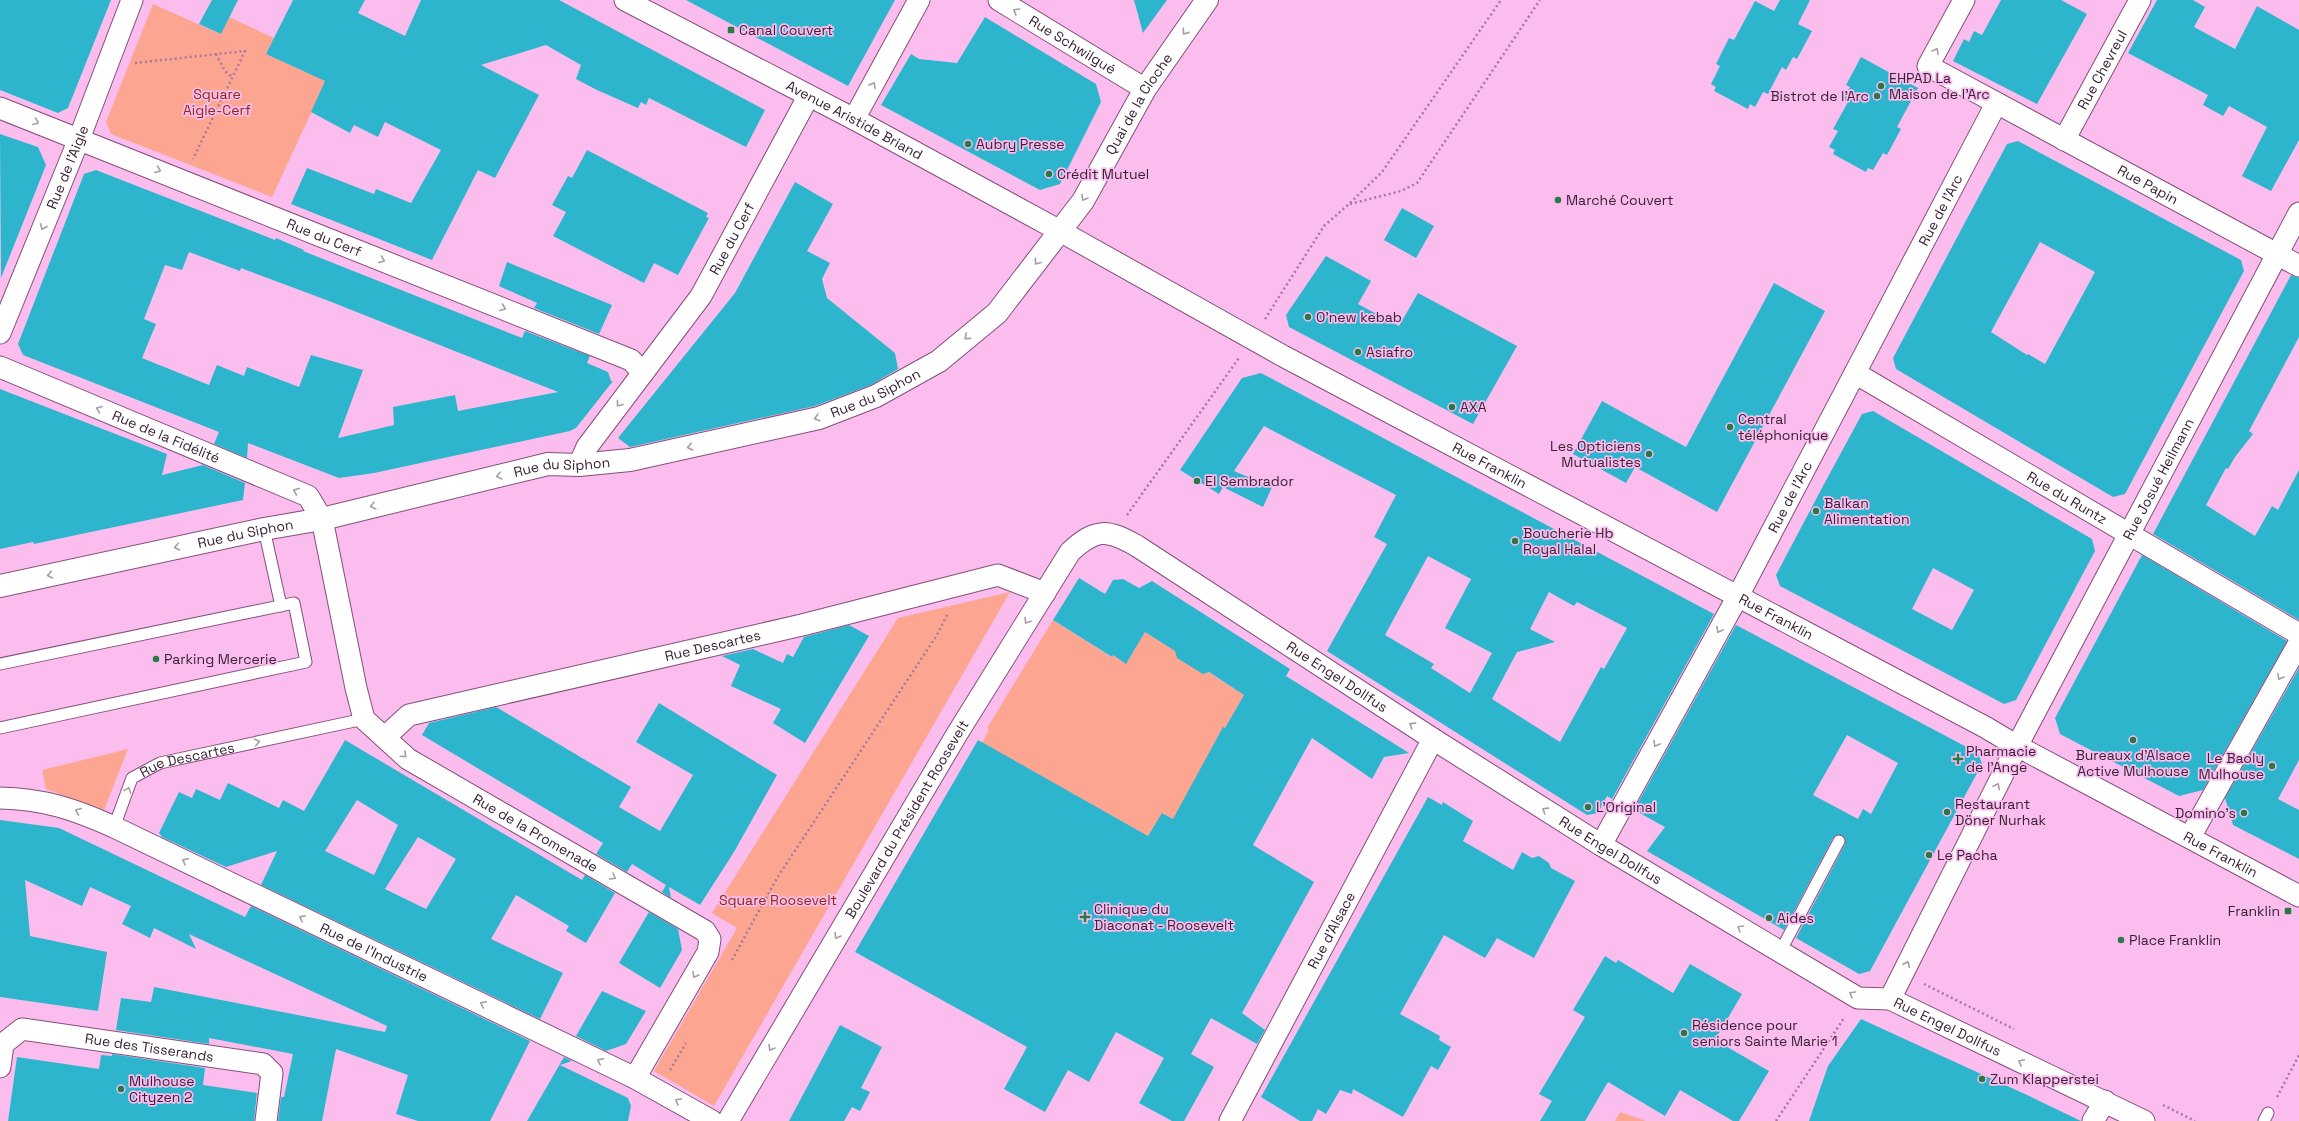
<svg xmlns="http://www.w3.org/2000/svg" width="2299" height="1121" viewBox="0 0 2299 1121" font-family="'Space Grotesk',sans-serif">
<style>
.green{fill:#fca692}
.building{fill:#2eb5ce;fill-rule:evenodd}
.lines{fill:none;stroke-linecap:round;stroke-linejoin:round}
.lane-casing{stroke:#844f7b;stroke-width:13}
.street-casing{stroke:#844f7b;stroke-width:23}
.secondary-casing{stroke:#844f7b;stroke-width:24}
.path{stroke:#a5799d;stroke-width:2.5;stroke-dasharray:2 3;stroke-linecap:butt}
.lane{stroke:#fff;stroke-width:11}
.street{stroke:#fff;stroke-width:21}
.secondary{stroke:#fff;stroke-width:22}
.oneway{stroke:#a69ca4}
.poi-dot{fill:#287848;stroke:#fabdee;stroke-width:1.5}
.labels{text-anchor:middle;stroke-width:3.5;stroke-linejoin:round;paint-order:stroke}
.poi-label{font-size:14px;fill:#392235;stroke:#fabdee;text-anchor:start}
.street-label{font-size:14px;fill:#392235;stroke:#fabdee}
.park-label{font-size:14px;fill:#8e2a14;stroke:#fabdee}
</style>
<rect width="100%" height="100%" fill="#fabdee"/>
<path class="green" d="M153,4l67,30 9,-17 45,21 -8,16 60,27 -54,116 -161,-63 -5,-12z
M1010,592l-296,514 -60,-35 83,-143 -25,-15 186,-295z
M1053,620l58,37 2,-2 10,7 5,-2 8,-12 -2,-6 7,-13 103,66 -19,33h-2l-48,88 34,25 -46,-28 -15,23 -166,-93 7,-13 -2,-2z
M128,749l-24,61 -58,-21 -4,-19z
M1620,1112l26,9h-31z"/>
<path class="building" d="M0,0h111l-43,108 -10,5 -58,-23z
M212,0h26l-17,34 -22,-10z
M293,0h72l-7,13 47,23 16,-36h138l206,110 -19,37 -97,-49 -3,7 -5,-3 -3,6 -41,-18 -21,-11 5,-14 -35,-20 -65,20 58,30 -44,83 -17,-8 -46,90 -141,-56 16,-36 67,26 2,-5 35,14 30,-53 -56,-28 -7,15 -24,-12 -4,8 -39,-21 14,-31 -59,-27z
M686,0h209l-47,86z
M1134,0h33l-24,33z
M1780,0h30l-12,24 14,7 -15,28 -4,-2 -7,13 -4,-3 -14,27 -5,-2 -8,15 -5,-3 -2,5 -34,-18 2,-4 -5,-3 9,-18 -4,-2 13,-26 5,2 21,-39 19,10z
M2001,0h60l26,14 -50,90 -84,-43 11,-22 5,3 5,-11 8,4z
M2157,0h36l12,7 -11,20 41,22 22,-43 42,24v110l-28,51 -29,-15 25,-49 -38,-21 -6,10 -20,-11 5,-10 -80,-42z
M985,17l111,67 5,18 -41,82 -20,6 -159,-85 30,-51 8,5 38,4z
M1861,57l57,31 -21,39 4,2 -14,26 -4,-2 -10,17 -5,-2 -2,4 -33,-18 2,-4 -6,-3 9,-16 -5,-2 15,-27 -5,-2 7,-13 -4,-2z
M0,134l38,13 8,18 -45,113z
M2018,141l223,119 3,11 -119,223 -12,3 -217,-128 -3,-11 77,-145 37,-69zM2040,242l55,30 -50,92 -17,-10 -1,1 -36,-23z
M587,150l121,63 -2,4 3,1 -31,57 -24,-12 -10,20 -91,-47 13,-24 -14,-7 16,-29 4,2z
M96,170l179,70 1,-2 28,12 -1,1 219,87 3,-7 65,25 -3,7 21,9 3,9h2l-37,47 -6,3 -196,42 -35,5 -91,-35 -1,15 -33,-14 5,-12 -196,-77 -5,-11 66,-170zM189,252l51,19 1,-3 88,33 229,91 -100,19 -3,-16 -62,12 1,18 -56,13 25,-68 -52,-15 -12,32 -52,-20 -3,9 -27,-11 -8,20 -67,-27 14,-34 -12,-5 21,-54 17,5z
M795,182l38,22 -26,47 23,12 -8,16 5,19 68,55 3,16 -27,16 -56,21 -185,41 -12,-9 117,-145z
M1402,208l32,18 -18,32 -32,-18z
M1326,256l45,25 -13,23 41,22 19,-33 99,53 -44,78 -184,-97 -3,-12z
M507,262l105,43 -13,29 -65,-26 3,-5 -38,-17z
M2291,275l8,3v59l-50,94 4,3 -18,23 -7,12 -2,-1 -20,37 49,31 17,-30 6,4 21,-40v150l-146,-86z
M1774,283l51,28 -108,201 -82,-45 -9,16 -53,-29 29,-53 84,46z
M1261,373l453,241 -102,185 -5,-3 -9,17 -11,2 -260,-164 60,-107 -13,-7 22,-42 -132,-69 -30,45 38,16 -9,20 -40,-20 -4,7 -39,-24 62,-92zM1428,556l43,23 -26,49 47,25 -22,40 -39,-25 3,-4 -49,-29zM1549,592l25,14 3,-4 50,26 -23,41 -3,-2 -41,75 -68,-43 25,-47 38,-10 -25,-13z
M0,389l167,65 -5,21 41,-10 42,18 -2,17 -195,41 -14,3 -1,-2 -33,7z
M1873,411l219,128 3,12 -79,149 -12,4 -224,-118 -4,-11 47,-89 39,-72zM1933,568l41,22 -22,40 -40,-21z
M2142,555l145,86 -84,149 -24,6 -119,-62 -5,-16z
M1079,578l26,16 8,-14 10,-1 16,9 13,-7 138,88 -4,7 123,77 -25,4 -12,22 -60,-41 -59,107 61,37 -72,131 23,17 -8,14 -46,-26 -20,36 23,13 -30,54h-12l-33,-18 25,-45 -48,-26 -27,50 -21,-12 -23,42 -41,-23 23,-42 -172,-95 123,-212 170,96 14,-23 11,6 50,-92 2,1 19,-33 -35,-23 -6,2 -26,-16 -2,-7 -30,-19 -19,32 -13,-9 -1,2 -59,-37z
M849,625l20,11 -64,107 -32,-20 8,-14 -50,-23 9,-21 -18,-9 31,-7 30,14 4,-9 6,3 11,-20z
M1736,625l242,128 4,11 -112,207 -11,3 -63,-36 49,-94v-6l-3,-3h-6l-3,3 -49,92 -137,-79 18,-24 -31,-17zM1847,735l51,28 -27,51 -8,-5 -5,10 -45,-24z
M2299,668v92l-21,39 21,11v49l-66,-34 -8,-27z
M659,703l118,72 -43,77 -34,53 -31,-18 2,11 -9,-6 4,-7 -34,-21 -5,8 -31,-18 7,-11 -181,-108 7,-12 67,-16 135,80 -12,20 41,24 33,-56 -57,-33z
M345,740l237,140 3,-5 30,18 -29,50 -20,-12 3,-5 -53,-31 -25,44 72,34 -23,46 -279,-134 16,-34 -51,16 -64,-30 -3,-4 20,-41 13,6 4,-9 24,11 8,-17 51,25 4,-8 21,11zM357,800l41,25 -24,50 -49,-24zM418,837l38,22 -30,50 -41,-20z
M1428,797l14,8 1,-3 30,19 -10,20 50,29 9,-18 10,6 7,-2 10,7 2,5 24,13 -41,77 -37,-20 -12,20 -41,-23 -44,79 40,22 -1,4 12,7 -13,23 -7,-4 -28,51 -50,-28 -1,5 -12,-4 -14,24 -8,-5 -6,12h-12l-39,-24z
M0,820l59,8 186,89 6,-11 279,135 -40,80h-72l-22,-7 12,-39 -72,-26 -14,72h-44l3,-24h3l9,-43 -84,-16v6l-93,-14 5,-32 30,4 3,-15 231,45 2,-6 -198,-92 7,15 -42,-21 -4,10 -28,-14 9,-18 -41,-19 -8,19 -57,-26 5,56 77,16 -9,59 -98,-14z
M649,912l29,17 4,21 -22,38 -41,-25z
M1605,956l11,7 2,-3 55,33 17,-29 52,30 -27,46 54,31 -30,50h-6l-53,-31 -15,26 -57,-34 -23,39h-45l12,-20 -13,-7 46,-77 -12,-7z
M602,991l44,20 -20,33 -20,7 -30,-15z
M1861,1019l166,76 54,26h-272l19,-55z
M840,1025l42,22 -21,41 9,4 -10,19 -8,-4 -8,14h-55z
M112,1054l93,14 -2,17 54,8 -3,28h-246l9,-64 82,12 2,-14 11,1z
M564,1057l8,4 -12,4 68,33 3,8 -3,15h-101z"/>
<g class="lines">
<g class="lane-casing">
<g id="lane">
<path d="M264,529l17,77"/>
<path d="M0,664l294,-61 12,59 -306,66"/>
<path id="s1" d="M114,827l18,-49 28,-15 204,-44"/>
<path d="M1780,952l59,-111"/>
<path d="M2264,1121l4,-8"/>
</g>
</g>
<g class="street-casing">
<g id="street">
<path id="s2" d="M625,0l229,119 206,112 223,125 702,371 32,19 282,150"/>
<path id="s3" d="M999,0l146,89"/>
<path id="s4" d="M1964,0l-36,66 371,200"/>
<path id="s5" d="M0,108l631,252 12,13"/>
<path d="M854,119l65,-119"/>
<path id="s6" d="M2064,140l76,-140"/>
<path id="s7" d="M0,333l79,-194 53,-139"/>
<path id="s8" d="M0,367l308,129 14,23 34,169 8,31 44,40 297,172 5,8 -2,13 -73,126"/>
<path id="s9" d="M1855,373l444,261"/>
<path id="s10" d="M579,465l8,-18 114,-151 107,-199"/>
<path id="s11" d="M385,737l24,-22 393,-90 196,-50 47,18"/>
<path id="s12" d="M0,798c44,1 74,11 114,29l521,251 77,43"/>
<path d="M2190,837l109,-194"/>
<path id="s13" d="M1601,845l137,-249 258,-492"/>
<path id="s14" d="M1890,999l127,-253 282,-533"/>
<path id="s15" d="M0,1067l3,-23 19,-15 241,35 9,9 -6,48"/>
<path id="s16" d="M728,1121l229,-387 113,-182c26,-24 37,-23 67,-6l296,193 168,106 257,153 32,1 254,122"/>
<path id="s17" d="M1230,1121l203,-382"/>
<path d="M2093,1121l12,-20"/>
</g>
</g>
<g class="secondary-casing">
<g id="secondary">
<path id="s18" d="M0,586l264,-57 58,-10 226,-55 31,1 51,-5 189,-42 57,-22 63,-35 58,-48 86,-112 62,-112 62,-89"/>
</g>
</g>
<path class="path" d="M216,54l9,17 7,6
M135,63l110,-12 -52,108
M1350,204l51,-13 16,-8 123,-183
M1265,319l59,-93 25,-22 33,-32 119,-172
M1127,515l112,-157
M732,960l45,-82 160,-243 11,-22
M1924,984l90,45
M670,1070l16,-27
M2277,1097l22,-42
M2163,1105l32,16
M1776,1121l68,-103"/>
<use href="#lane" class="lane"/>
<use href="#street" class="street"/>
<use href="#secondary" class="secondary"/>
</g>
<defs><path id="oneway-chevron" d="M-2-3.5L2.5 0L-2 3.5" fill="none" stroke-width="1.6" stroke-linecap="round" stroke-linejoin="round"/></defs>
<g class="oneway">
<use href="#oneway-chevron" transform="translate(1016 11) rotate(-149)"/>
<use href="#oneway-chevron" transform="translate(1185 32) rotate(125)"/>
<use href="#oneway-chevron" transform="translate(1936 51) rotate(-61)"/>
<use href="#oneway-chevron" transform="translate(873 85) rotate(-61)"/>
<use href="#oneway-chevron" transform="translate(36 122) rotate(21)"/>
<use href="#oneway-chevron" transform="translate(158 170) rotate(22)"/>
<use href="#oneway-chevron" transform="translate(1084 198) rotate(121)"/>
<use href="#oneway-chevron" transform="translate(43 227) rotate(112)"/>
<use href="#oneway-chevron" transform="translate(382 260) rotate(22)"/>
<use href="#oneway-chevron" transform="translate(1037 262) rotate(127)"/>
<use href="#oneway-chevron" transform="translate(503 308) rotate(22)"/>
<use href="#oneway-chevron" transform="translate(967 337) rotate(140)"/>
<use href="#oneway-chevron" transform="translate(619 404) rotate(127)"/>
<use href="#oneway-chevron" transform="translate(99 409) rotate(-157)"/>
<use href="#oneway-chevron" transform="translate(817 418) rotate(164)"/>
<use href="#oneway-chevron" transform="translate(690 447) rotate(168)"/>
<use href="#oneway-chevron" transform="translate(499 476) rotate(166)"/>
<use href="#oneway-chevron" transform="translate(296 491) rotate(-157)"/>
<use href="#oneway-chevron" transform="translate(373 506) rotate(166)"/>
<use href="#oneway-chevron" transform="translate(177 547) rotate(168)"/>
<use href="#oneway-chevron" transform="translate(50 575) rotate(168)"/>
<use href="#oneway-chevron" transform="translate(1027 621) rotate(122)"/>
<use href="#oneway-chevron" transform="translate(1719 630) rotate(119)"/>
<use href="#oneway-chevron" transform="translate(2280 677) rotate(119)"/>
<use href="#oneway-chevron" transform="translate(1412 725) rotate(-147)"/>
<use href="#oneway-chevron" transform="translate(257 742) rotate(-12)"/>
<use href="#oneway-chevron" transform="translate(1656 744) rotate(119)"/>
<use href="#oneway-chevron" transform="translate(404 755) rotate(42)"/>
<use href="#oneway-chevron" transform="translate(1997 786) rotate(-63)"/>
<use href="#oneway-chevron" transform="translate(128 790) rotate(-69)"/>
<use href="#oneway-chevron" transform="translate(1545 810) rotate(-148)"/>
<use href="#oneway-chevron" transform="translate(78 811) rotate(-159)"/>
<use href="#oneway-chevron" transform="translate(185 861) rotate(-154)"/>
<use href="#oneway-chevron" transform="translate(613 877) rotate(30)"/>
<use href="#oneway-chevron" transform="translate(302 918) rotate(-154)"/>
<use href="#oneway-chevron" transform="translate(1740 928) rotate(-149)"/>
<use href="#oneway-chevron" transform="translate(837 936) rotate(121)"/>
<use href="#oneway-chevron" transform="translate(1907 964) rotate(-64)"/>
<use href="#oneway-chevron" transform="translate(695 975) rotate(120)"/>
<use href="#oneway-chevron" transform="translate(1852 994) rotate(-150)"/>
<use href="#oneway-chevron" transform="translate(483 1004) rotate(-154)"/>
<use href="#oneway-chevron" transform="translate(771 1048) rotate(121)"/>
<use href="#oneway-chevron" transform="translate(600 1061) rotate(-154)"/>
<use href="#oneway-chevron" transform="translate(2021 1062) rotate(-155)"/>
<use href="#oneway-chevron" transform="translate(678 1101) rotate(-150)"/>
</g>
<g class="poi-dot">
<rect x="727" y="26" width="8" height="8" rx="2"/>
<circle cx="1881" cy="86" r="4"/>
<circle cx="1877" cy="96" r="4"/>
<circle cx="968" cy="144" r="4"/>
<circle cx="1049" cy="174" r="4"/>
<circle cx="1558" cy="200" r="4"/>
<circle cx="1308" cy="317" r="4"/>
<circle cx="1358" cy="352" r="4"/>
<circle cx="1452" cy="407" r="4"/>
<circle cx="1730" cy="427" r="4"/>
<circle cx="1649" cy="454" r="4"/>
<circle cx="1197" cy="481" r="4"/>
<circle cx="1816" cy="511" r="4"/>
<circle cx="1515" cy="541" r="4"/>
<circle cx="156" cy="659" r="4"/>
<circle cx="2133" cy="740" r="4"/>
<path d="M1956 753h4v4h4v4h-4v4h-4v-4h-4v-4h4z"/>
<circle cx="2272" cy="766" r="4"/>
<circle cx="1588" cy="807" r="4"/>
<circle cx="1947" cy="812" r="4"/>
<circle cx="2244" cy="813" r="4"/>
<circle cx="1929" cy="855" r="4"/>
<rect x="2284" y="907" width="8" height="8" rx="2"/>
<path d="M1083 911h4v4h4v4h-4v4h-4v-4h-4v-4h4z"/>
<circle cx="1769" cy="918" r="4"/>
<circle cx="2121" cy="940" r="4"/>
<circle cx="1684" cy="1033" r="4"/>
<circle cx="1982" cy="1079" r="4"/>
<circle cx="121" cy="1089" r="4"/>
</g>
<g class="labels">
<g class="poi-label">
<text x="739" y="35">Canal Couvert</text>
<text x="1889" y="83">EHPAD La<tspan x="1889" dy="16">Maison de l'Arc</tspan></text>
<text x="1869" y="101" text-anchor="end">Bistrot de l'Arc</text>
<text x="976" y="149">Aubry Presse</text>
<text x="1057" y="179">Crédit Mutuel</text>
<text x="1566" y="205">Marché Couvert</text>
<text x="1316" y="322">O'new kebab</text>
<text x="1366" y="357">Asiafro</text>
<text x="1460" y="412">AXA</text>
<text x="1738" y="424">Central<tspan x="1738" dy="16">téléphonique</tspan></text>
<text x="1641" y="451" text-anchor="end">Les Opticiens<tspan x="1641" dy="16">Mutualistes</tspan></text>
<text x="1205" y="486">El Sembrador</text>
<text x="1824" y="508">Balkan<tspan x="1824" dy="16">Alimentation</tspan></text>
<text x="1523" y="538">Boucherie Hb<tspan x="1523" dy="16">Royal Halal</tspan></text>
<text x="164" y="664">Parking Mercerie</text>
<text x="1966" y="756">Pharmacie<tspan x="1966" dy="16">de l'Ange</tspan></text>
<text x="2133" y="760" text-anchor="middle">Bureaux d'Alsace<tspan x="2133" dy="16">Active Mulhouse</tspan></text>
<text x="2264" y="763" text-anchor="end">Le Baoly<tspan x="2264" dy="16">Mulhouse</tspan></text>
<text x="1955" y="809">Restaurant<tspan x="1955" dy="16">Döner Nurhak</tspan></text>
<text x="1596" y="812">L'Original</text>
<text x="2236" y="818" text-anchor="end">Domino's</text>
<text x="1937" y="860">Le Pacha</text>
<text x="1094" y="914">Clinique du<tspan x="1094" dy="16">Diaconat - Roosevelt</tspan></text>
<text x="2280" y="916" text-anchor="end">Franklin</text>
<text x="1777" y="923">Aides</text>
<text x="2129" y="945">Place Franklin</text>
<text x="1692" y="1030">Résidence pour<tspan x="1692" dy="16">seniors Sainte Marie 1</tspan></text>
<text x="1990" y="1084">Zum Klapperstei</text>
<text x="129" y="1086">Mulhouse<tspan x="129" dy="16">Cityzen 2</tspan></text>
</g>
<g class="street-label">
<text dy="5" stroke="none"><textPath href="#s3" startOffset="86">Rue Schwilgué</textPath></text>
<text dy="5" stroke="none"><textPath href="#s6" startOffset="80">Rue Chevreul</textPath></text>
<text dy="5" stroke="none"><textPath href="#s18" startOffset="1299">Quai de la Cloche</textPath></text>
<text dy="5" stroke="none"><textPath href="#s2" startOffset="259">Avenue Aristide Briand</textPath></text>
<text dy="5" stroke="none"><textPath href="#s7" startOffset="179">Rue de l'Aigle</textPath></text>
<text dy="5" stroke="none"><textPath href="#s4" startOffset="325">Rue Papin</textPath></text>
<text dy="5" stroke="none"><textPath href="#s13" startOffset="720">Rue de l'Arc</textPath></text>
<text dy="5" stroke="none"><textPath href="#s5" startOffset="349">Rue du Cerf</textPath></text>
<text dy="5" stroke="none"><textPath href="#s10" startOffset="274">Rue du Cerf</textPath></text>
<text dy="5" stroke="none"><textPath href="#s18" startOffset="899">Rue du Siphon</textPath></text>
<text dy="5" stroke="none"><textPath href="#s8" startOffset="180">Rue de la Fidélité</textPath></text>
<text dy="5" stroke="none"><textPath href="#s2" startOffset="982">Rue Franklin</textPath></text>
<text dy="5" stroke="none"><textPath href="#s18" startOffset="575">Rue du Siphon</textPath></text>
<text dy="5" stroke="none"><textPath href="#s14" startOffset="585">Rue Josué Heilmann</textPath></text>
<text dy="5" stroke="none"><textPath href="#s13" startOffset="396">Rue de l'Arc</textPath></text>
<text dy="5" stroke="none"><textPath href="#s9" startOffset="246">Rue du Runtz</textPath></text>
<text dy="5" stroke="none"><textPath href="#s18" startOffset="251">Rue du Siphon</textPath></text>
<text dy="5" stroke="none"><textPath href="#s2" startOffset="1306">Rue Franklin</textPath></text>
<text dy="5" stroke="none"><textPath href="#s11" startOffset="344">Rue Descartes</textPath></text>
<text dy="5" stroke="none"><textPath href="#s16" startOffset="978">Rue Engel Dollfus</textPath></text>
<text dy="5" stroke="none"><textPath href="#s1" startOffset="111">Rue Descartes</textPath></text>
<text dy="5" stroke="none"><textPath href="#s16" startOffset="351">Boulevard du Président Roosevelt</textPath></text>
<text dy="5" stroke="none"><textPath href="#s8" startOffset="772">Rue de la Promenade</textPath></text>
<text dy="5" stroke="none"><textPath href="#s16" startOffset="1302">Rue Engel Dollfus</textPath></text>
<text dy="5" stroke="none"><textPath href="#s2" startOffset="1810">Rue Franklin</textPath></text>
<text dy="5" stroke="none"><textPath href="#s17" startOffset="216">Rue d'Alsace</textPath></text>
<text dy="5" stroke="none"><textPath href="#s12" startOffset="407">Rue de l'Industrie</textPath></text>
<text dy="5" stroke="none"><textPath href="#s16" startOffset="1686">Rue Engel Dollfus</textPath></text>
<text dy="5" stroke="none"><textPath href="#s15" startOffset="176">Rue des Tisserands</textPath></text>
</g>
<g class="park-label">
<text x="217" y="99">Square<tspan x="217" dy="16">Aigle-Cerf</tspan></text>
<text x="778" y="905">Square Roosevelt</text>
</g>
</g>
</svg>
